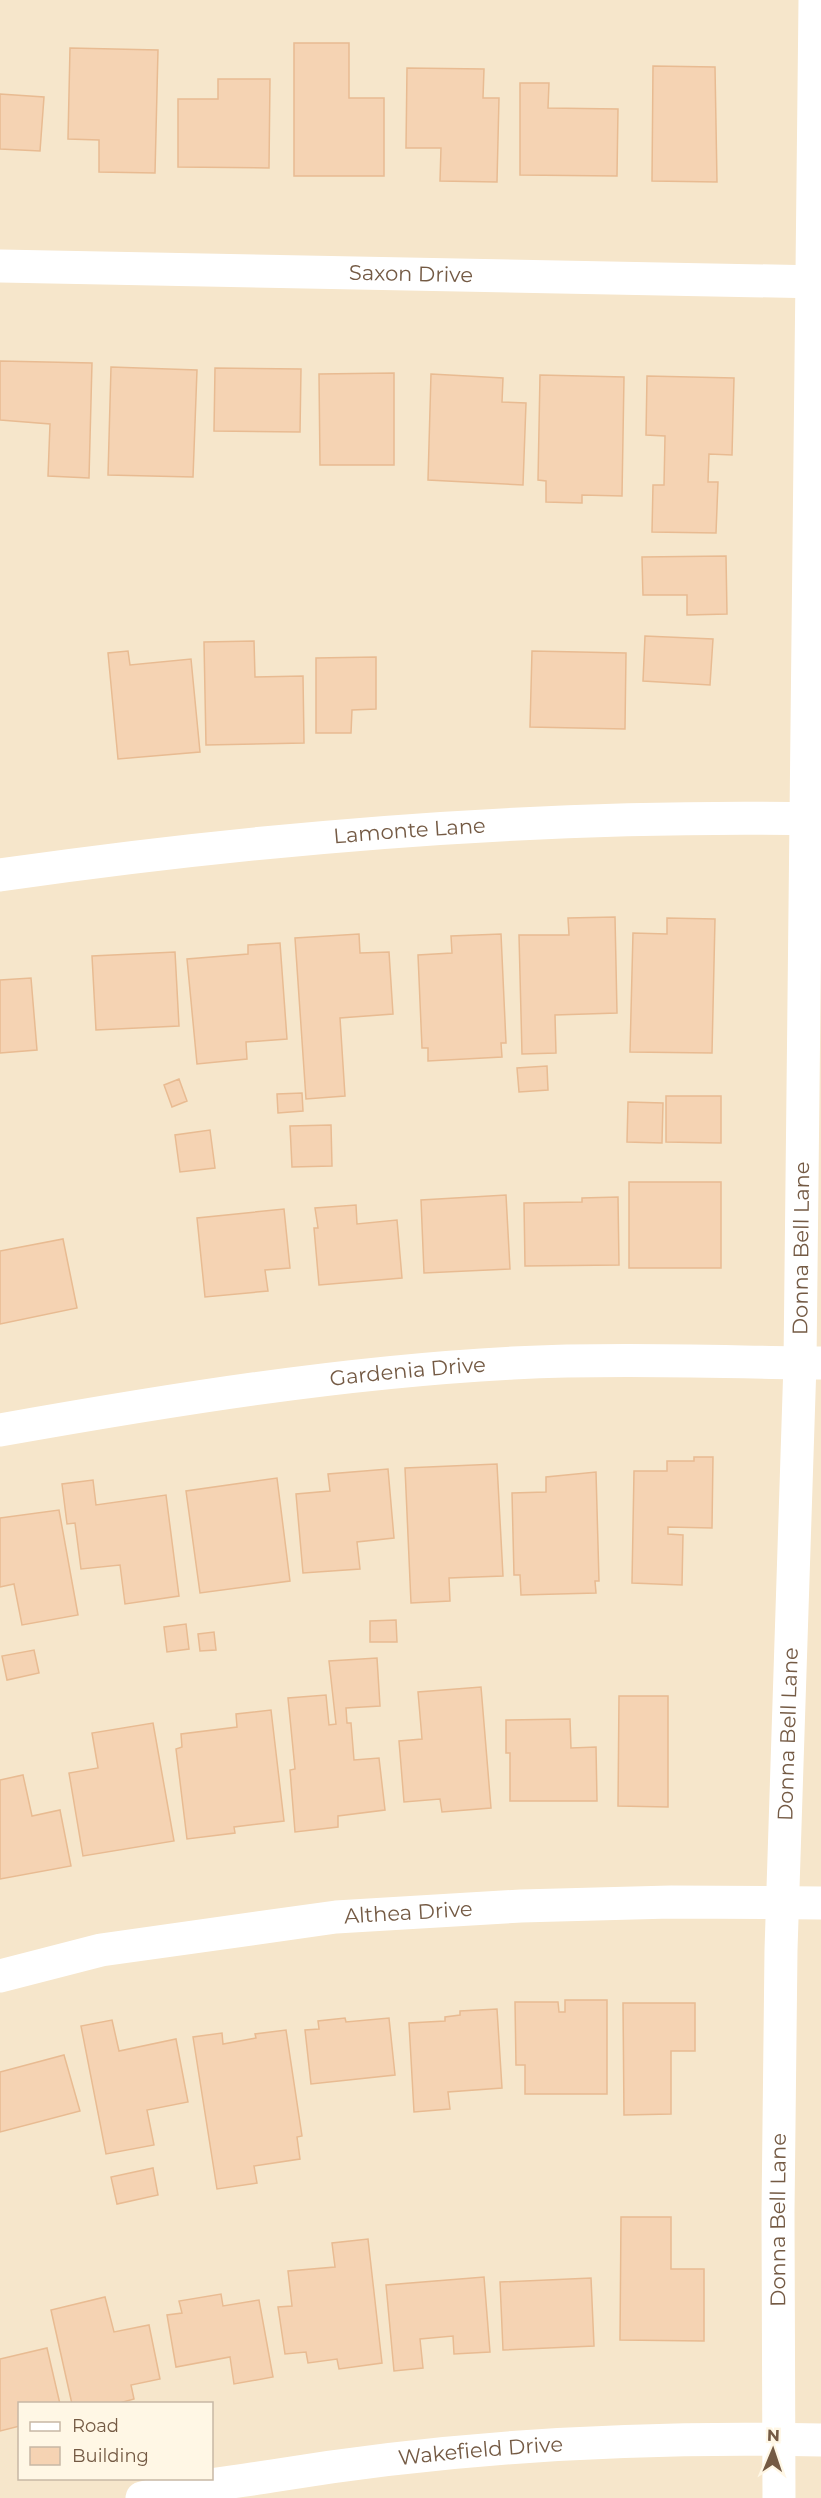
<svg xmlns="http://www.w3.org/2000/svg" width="821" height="2498" viewBox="0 0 821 2498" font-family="Montserrat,sans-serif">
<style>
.residential{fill:#f6e6cb;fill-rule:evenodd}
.building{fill:#f5d3b3;stroke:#e8bb92;stroke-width:1.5}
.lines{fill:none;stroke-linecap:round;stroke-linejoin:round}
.minor{stroke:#fff;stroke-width:33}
.labels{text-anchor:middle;stroke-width:4.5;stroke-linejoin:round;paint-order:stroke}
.street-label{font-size:21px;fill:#745a44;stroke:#fff7e5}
</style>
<rect width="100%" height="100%" fill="#fef4dd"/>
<path class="residential" d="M0,0h821v2498h-821zM20,2404h192v74h-192z"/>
<path class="building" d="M294,43h55v55h35v78h-90z
M70,48l88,2 -3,123 -56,-1v-32l-31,-1z
M653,66l62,1 2,115 -65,-1z
M407,68l77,1 -1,29h16l-2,84 -57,-1 1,-33h-35z
M218,79h52l-1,89 -91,-1v-68h40z
M520,83h29l-1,25 70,1 -1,67 -97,-1z
M0,94l44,3 -4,54 -40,-2z
M0,361l92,2 -3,115 -41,-2 2,-52 -50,-4z
M111,367l86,3 -4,107 -85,-2z
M215,368l86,1 -1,63 -86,-1z
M394,373v92h-74l-1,-91z
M431,374l72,4 -1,24 24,1 -3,82 -95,-5z
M540,375l84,2 -2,119 -40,-1v8l-36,-1v-21l-8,-1z
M647,376l87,2 -2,77 -23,-1 -1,28h10l-2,51 -64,-1 1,-47h11l1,-49 -19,-1z
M726,556l1,58 -40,1v-20h-44l-1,-38z
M645,636l68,3 -3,46 -67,-4z
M254,641l1,36 48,-1 1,67 -98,2 -2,-103z
M128,651l2,14 61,-6 9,93 -82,7 -10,-106z
M532,651l94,2 -1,76 -95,-2z
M376,657v52l-24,1 -1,23h-35v-75z
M615,917l2,96 -62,2 1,38 -34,1 -3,-119h50l-1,-17z
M667,918l48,1 -3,134 -82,-1 3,-119 34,1z
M359,934l1,19 29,-1 4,62 -53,4 5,78 -39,3 -11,-161z
M501,934l5,109h-5l1,14 -74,4v-13h-6l-4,-93 34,-2 -1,-17z
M280,943l7,96 -41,3 1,17 -50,5 -10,-105 61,-5v-9z
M175,952l4,74 -83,4 -4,-74z
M31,978l6,72 -37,3v-73z
M547,1066l1,24 -29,2 -2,-24z
M179,1079l8,22 -15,6 -8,-22z
M302,1093l1,18 -25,2 -1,-19z
M666,1096h55v47l-55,-1z
M628,1102l35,1 -1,40 -35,-1z
M331,1125l1,41 -40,1 -2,-41z
M210,1130l5,38 -35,4 -5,-37z
M629,1182h92v86h-92z
M506,1195l4,74 -86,4 -3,-73z
M618,1197l1,68 -94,1 -1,-63 58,-1v-4z
M356,1205l1,19 40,-4 5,58 -83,7 -5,-57h4l-3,-20z
M284,1209l6,59 -25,2 3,21 -63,6 -8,-79z
M63,1239l14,69 -77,16v-73z
M694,1457h19l-1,71 -44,-1v7l15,1 -1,50 -50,-2 2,-112h33v-10h27z
M497,1464l6,112 -54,2 1,23 -39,2 -6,-135z
M388,1469l6,69 -37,4 3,27 -57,4 -7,-79 34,-3 -2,-17z
M596,1472l3,109h-4l1,12 -75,2 -1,-20h-6l-2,-82 34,-1v-15z
M277,1478l13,103 -90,12 -14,-102z
M93,1480l3,25 70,-10 13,101 -54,8 -5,-39 -39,4 -6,-46 -8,1 -5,-40z
M59,1510l19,105 -56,10 -8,-41 -14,3v-69z
M396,1620l1,22h-27v-21z
M186,1624l3,25 -22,3 -3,-25z
M214,1632l2,18 -16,1 -2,-17z
M34,1650l5,23 -32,7 -5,-24z
M377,1658l3,48 -34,2 1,15h4l3,37 25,-2 6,52 -47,6v11l-43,5 -5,-62 5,-1 -7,-71 38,-3 3,30 7,-1 -7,-63z
M481,1687l10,121 -49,4 -2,-13 -36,3 -5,-61 23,-2 -4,-47z
M619,1696h49v111l-50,-1z
M271,1710l13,111 -50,6 1,6 -48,6 -11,-90 6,-2 -1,-13 56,-7 -1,-13z
M570,1719l1,29 25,-1 1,54h-87v-48h-4v-33z
M153,1723l21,118 -91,15 -14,-83 29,-5 -6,-35z
M23,1775l9,41 28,-6 11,56 -71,13v-99z
M565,2000h42v94h-82v-29h-9l-1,-63h43l1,10h6z
M623,2003h72v48h-24v63l-47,1z
M497,2009l5,79 -54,4 2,17 -36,3 -5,-89 36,-2v-4l15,-2v-4z
M345,2018l1,4 43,-4 6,57 -84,9 -6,-54 14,-1 -1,-8z
M112,2020l7,31 57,-12 12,63 -41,8 7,35 -48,9 -25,-128z
M286,2030l16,106 -5,1 3,22 -46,7 3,17 -40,6 -24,-152 29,-4 1,11 33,-6 -1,-4z
M64,2055l16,56 -80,21v-60z
M153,2168l5,27 -41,9 -6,-27z
M621,2217h50v52h33v72l-84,-1z
M368,2239l14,124 -43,6 -2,-10 -29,4 -2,-11 -21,2 -7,-47 14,-1 -4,-35 47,-4 -3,-24z
M484,2277l6,75 -36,2 -1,-18 -33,3 3,29 -29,3 -8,-86z
M591,2278l3,68 -91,4 -3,-68z
M221,2294l2,12 36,-6 14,77 -39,7 -4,-27 -54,10 -9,-52 15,-2 -3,-12z
M105,2297l9,35 35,-7 11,54 -29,6 3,14 -18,5h-44l-21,-94z
M47,2348l13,56h-40v22l-20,5v-72z"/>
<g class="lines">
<g class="minor">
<path id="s1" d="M0,266l821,16"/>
<path id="s2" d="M0,875c272,-39 546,-61 821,-56"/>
<path id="s3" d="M0,1430c169,-30 341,-58 513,-67 102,-5 205,-1 308,0"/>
<path id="s4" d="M0,1976l101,-26 235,-33 185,-11 150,-4 150,1"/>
<path id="s5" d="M142,2498c43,-11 87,-15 130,-22 181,-30 366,-40 549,-36"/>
<path id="s6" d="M779,2498l-1,-286 3,-262 19,-587 15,-1363"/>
</g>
</g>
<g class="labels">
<g class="street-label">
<text dy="7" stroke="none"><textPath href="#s1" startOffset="411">Saxon Drive</textPath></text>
<text dy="7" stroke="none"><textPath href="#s2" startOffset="412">Lamonte Lane</textPath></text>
<text dy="7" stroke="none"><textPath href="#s6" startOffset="1250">Donna Bell Lane</textPath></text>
<text dy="7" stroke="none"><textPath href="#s3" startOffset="412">Gardenia Drive</textPath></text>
<text dy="7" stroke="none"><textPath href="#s6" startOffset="764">Donna Bell Lane</textPath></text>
<text dy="7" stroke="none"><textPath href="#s4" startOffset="414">Althea Drive</textPath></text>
<text dy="7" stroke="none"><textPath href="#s6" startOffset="278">Donna Bell Lane</textPath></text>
<text dy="7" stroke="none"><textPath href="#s5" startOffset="342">Wakefield Drive</textPath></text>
</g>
</g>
<rect x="18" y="2402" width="195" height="78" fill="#fff7e5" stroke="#c7b8a5" stroke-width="1.5"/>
<rect x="30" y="2422" width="30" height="9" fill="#ffffff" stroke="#c7b8a5" stroke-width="1.5"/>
<text x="72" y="2432" font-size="18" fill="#745a44">Road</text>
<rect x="30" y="2447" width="30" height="18" fill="#f5d3b3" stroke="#c7b8a5" stroke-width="1.5"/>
<text x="72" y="2462" font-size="18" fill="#745a44">Building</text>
<g transform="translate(773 2450) rotate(2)" stroke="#fff7e5" stroke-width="4.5" paint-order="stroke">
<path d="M0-4.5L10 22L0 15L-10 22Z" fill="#745a44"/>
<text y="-9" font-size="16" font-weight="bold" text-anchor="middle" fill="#745a44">N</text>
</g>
</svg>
